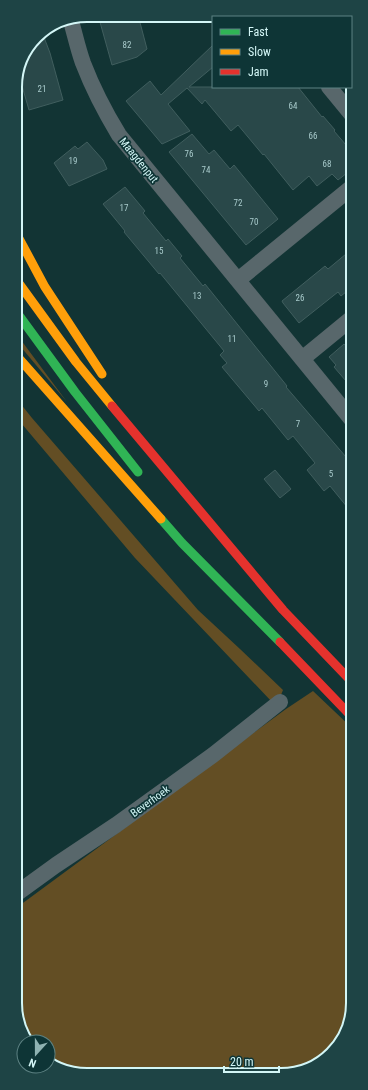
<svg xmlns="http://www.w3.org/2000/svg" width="368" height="1090" viewBox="0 0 368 1090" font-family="'Roboto Condensed',sans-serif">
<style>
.green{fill:#634e24}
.building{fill:#294849;stroke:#405e5e}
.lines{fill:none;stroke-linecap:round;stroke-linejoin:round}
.street{stroke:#58676b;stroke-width:16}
.fast{stroke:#30b455;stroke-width:9}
.slow{stroke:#ff9f0a;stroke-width:9}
.jam{stroke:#e5322d;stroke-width:9}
.labels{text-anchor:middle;stroke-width:3.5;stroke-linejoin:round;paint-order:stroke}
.number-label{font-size:9px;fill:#a8cacb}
.street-label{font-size:11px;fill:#d3f6f6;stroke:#0e3536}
.rim{fill:none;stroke:#d3f6f6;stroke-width:2}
</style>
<rect width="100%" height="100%" fill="#123434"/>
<path class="green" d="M15,332l52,70 -52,-62z
M16,398l16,20 166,192 42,39 43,41 -2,5 -9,7 -137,-144 -119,-141z
M313,691l40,38v279l-18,43 -40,23h-222l-25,-14v-18h-18l-14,-25v-109l11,-8 259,-191z"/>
<path class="building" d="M98,15h40l9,34 -10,8 -25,8z
M42,32l8,21 13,47 -34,10 -11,-38 5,-17 16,-22z
M213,45v22l-24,20h109l24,30 1,-1 12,14 -1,1 18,21v17l-14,11 -6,-6 -15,12 -8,-10 -16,14 -29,-36 -1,1 -25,-30 -7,6 -26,-31 -3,4 -15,-16 -19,16 22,27 -28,13 -36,-43 24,-20 11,14z
M192,134l17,20 5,-4 16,19 4,-4 44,54 -32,26 -77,-93z
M87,142l16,18 4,9 -38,17 -15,-23 21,-17 3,3z
M125,187l20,24 -2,2 23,28 2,-2 14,17 -2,2 23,28 2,-2 82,102 -1,1 66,77v49l-22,-27 -6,5 -17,-21 8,-7 -22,-27 -5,4 -26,-32 -3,3 -37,-44 5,-4 -7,-8 4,-4 -64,-78 -1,1 -35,-42 1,-1 -22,-27z
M352,249v38l-11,9 -3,-4 -39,31 -16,-20 -1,-2 43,-35 3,3z
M344,344l7,8 1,-1v37l-18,-21 2,-2 -7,-8z
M275,470l16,19 -11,9 -16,-19z"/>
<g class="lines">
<path class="street" d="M276,16l1,1
M71,21c4,14 7,28 12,42 10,26 22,49 36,72l233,285
M329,87l23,28
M238,280l114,-93
M302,359l50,-41
M16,894l40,-29 60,-40 97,-70 67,-53"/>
<path class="fast" d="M15,310l60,82 63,80
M161,519l21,24 98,99"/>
<path class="slow" d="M15,231l30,56 57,87
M15,278l61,84 36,44
M16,355l145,164"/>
<path class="jam" d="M112,406l171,204 69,72
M280,642l72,75"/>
</g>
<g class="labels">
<g class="number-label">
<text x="127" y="48">82</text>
<text x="42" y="92">21</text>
<text x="293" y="109">64</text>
<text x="313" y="139">66</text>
<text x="189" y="157">76</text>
<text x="73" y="164">19</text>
<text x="327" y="167">68</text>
<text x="206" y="173">74</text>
<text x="238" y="206">72</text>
<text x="124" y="211">17</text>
<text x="254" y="225">70</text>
<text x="159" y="254">15</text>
<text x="197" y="299">13</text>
<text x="300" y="301">26</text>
<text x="232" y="342">11</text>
<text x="266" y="387">9</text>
<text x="298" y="427">7</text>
<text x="331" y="477">5</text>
</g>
<g class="street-label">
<text transform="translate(139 160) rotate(51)" y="4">Maagdenput</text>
<text transform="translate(150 801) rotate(-36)" y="4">Beverhoek</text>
</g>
</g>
<path d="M0 0H368V1090H0ZM87 22H281A65 65 0 0 1 346 87V1003A65 65 0 0 1 281 1068H87A65 65 0 0 1 22 1003V87A65 65 0 0 1 87 22Z" fill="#1e4445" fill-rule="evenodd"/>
<path class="rim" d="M87 22H281A65 65 0 0 1 346 87V1003A65 65 0 0 1 281 1068H87A65 65 0 0 1 22 1003V87A65 65 0 0 1 87 22Z"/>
<rect x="212" y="16" width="140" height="72" fill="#0e3536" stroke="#5d8283"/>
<rect x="220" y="29" width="20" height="6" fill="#30b455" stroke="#5d8283"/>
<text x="248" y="36" font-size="12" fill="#d3f6f6">Fast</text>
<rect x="220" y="49" width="20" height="6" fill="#ff9f0a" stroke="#5d8283"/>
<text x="248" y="56" font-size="12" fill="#d3f6f6">Slow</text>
<rect x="220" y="69" width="20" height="6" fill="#e5322d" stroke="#5d8283"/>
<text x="248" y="76" font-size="12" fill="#d3f6f6">Jam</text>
<g transform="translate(36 1054) rotate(201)"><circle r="19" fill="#0e3536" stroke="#5d8283"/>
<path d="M0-3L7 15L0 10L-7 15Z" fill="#8fb2b2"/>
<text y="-6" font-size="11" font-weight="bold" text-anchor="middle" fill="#d3f6f6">N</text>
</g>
<path d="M224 1066v6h55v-6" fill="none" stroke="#d3f6f6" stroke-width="2"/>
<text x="230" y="1066" font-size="12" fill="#d3f6f6" stroke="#0e3536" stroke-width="3" paint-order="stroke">20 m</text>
</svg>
